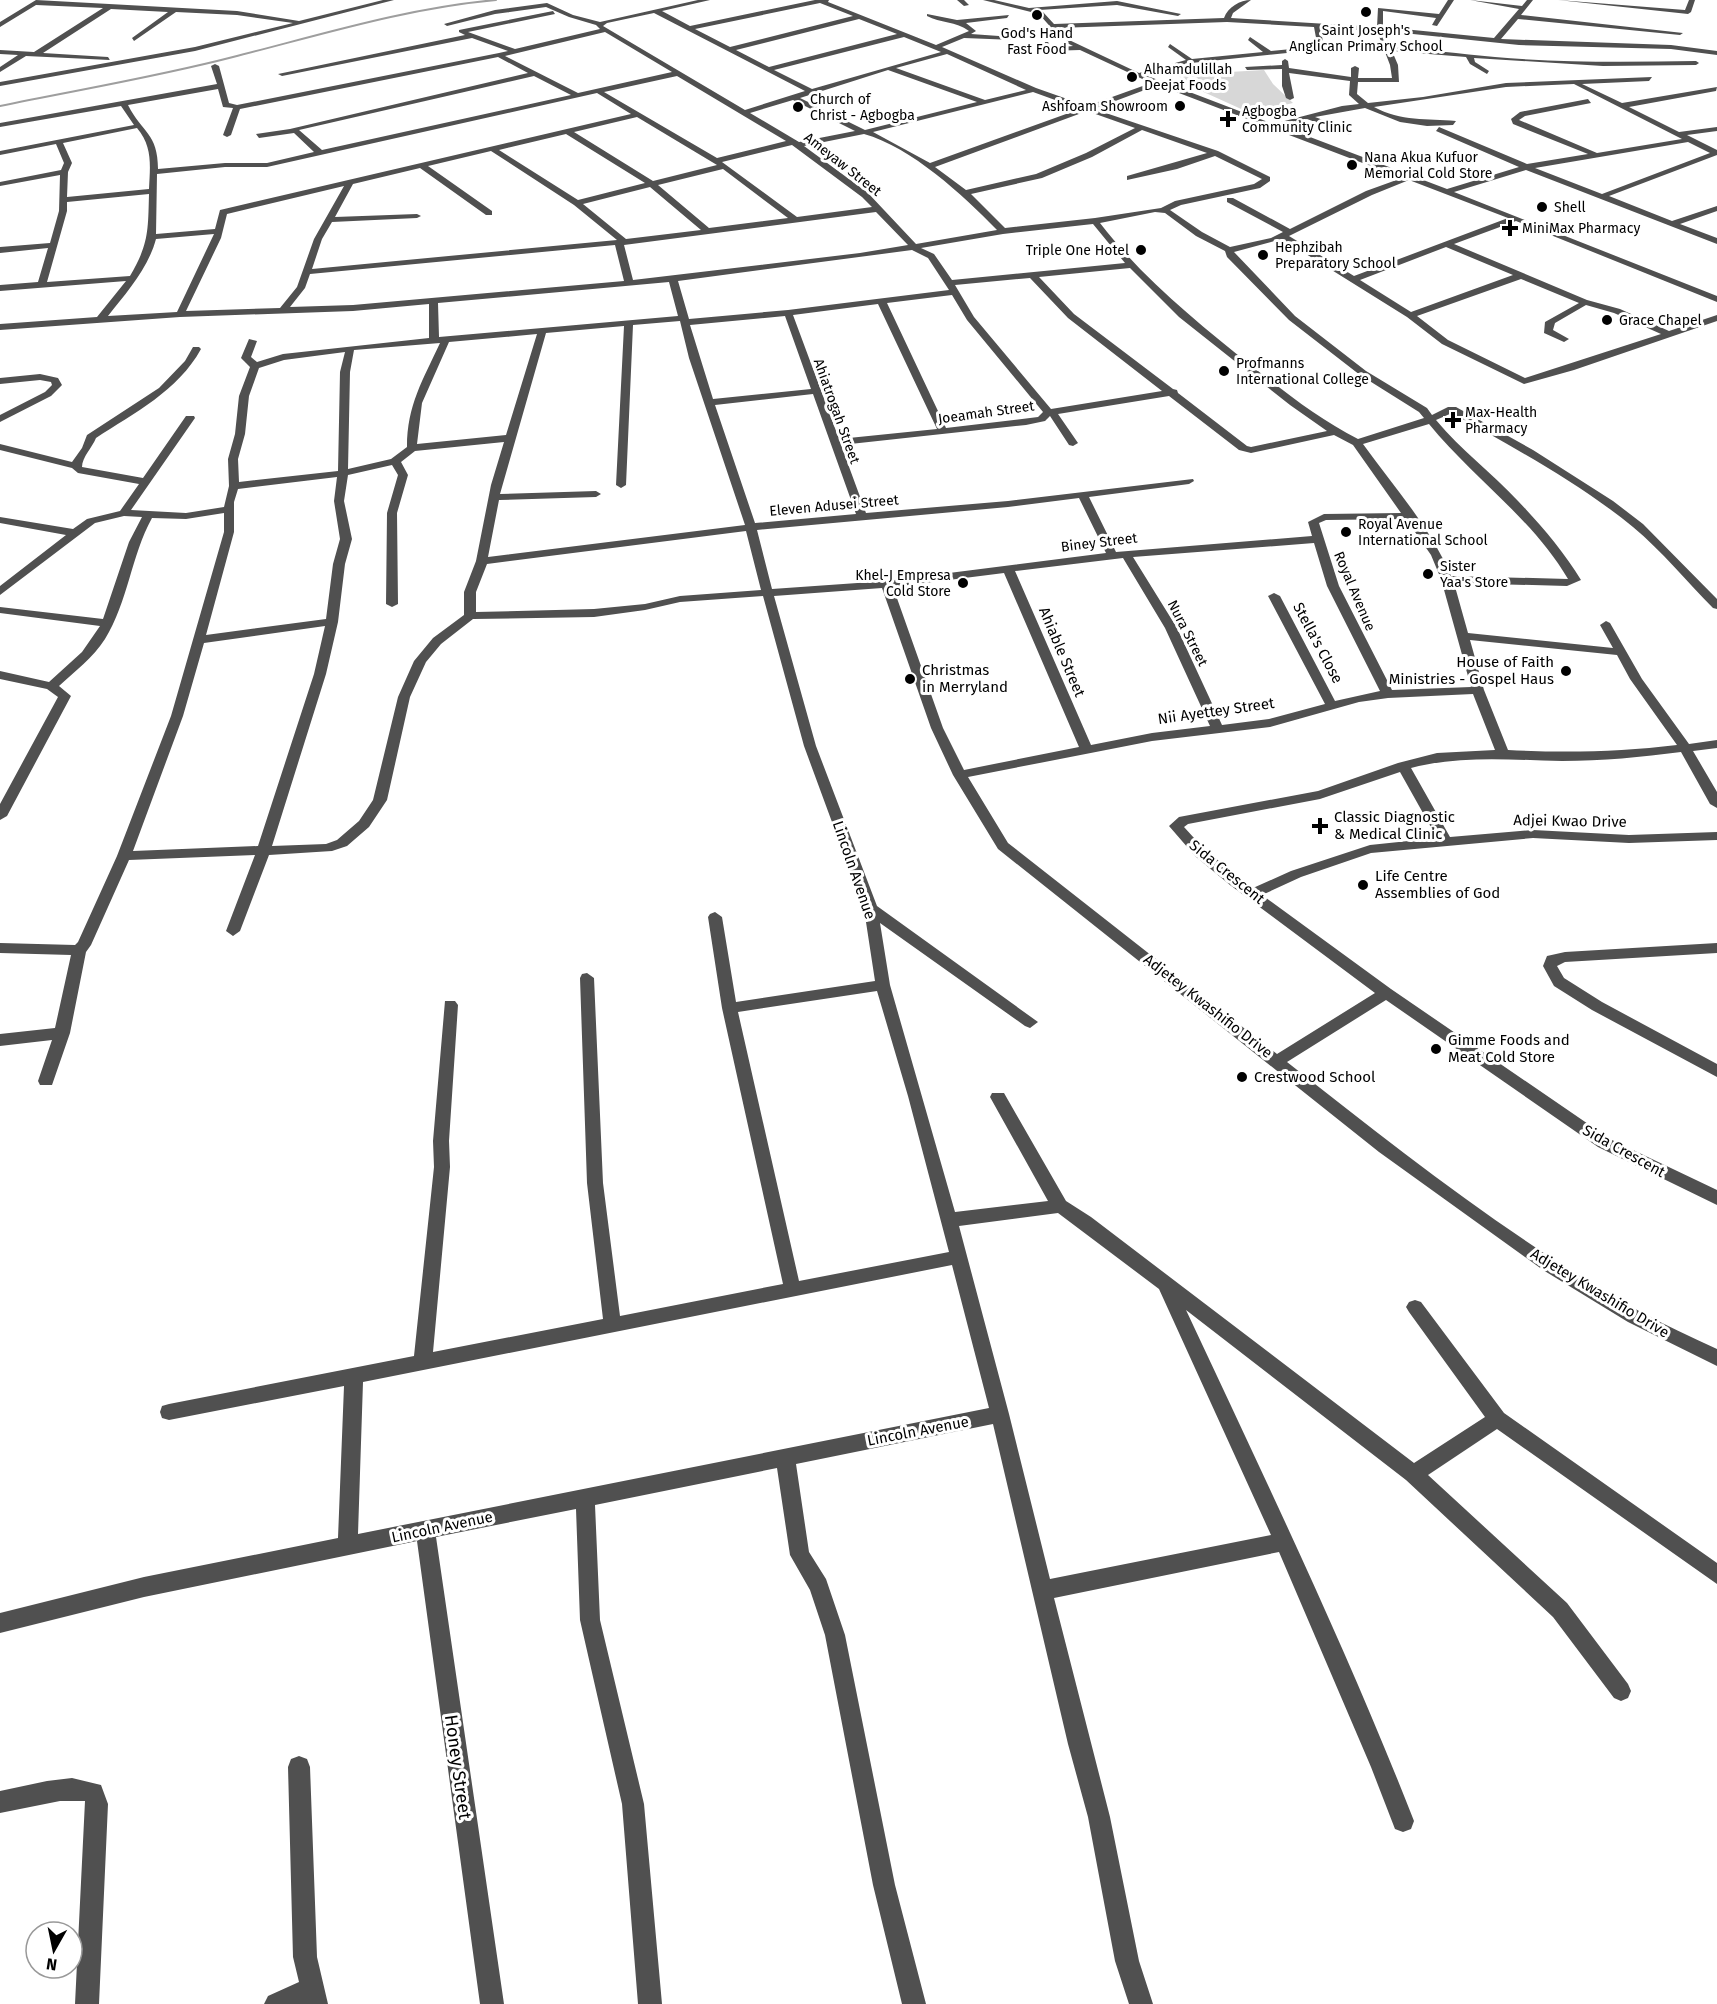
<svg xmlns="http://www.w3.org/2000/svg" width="1717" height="2004" viewBox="0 0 1717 2004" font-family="'Fira Sans',sans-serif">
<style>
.green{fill:#d7d7d7}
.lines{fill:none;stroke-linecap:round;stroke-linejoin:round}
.stream{stroke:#9e9e9e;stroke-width:2}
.minor{fill:#505050;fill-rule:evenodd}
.poi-dot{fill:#000;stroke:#fff;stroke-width:2}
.labels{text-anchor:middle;stroke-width:6;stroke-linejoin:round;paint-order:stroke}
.far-poi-label{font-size:14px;fill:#000;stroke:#fff;text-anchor:start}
.far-street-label{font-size:14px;fill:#000;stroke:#fff}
.street-label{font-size:15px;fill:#000;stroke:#fff}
.poi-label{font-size:15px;fill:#000;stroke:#fff;text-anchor:start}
.near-street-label{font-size:18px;fill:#000;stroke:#fff}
</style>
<rect width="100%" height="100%" fill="#fff"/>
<path class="green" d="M1264,70l9,14 20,19 -43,10 -64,-29 -8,-9z"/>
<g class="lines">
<path class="stream" d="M0,106c77,-16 156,-29 233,-49 87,-22 173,-49 263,-57"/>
<path class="minor" d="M36,0l201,11 62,10 84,-21h11l-199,51 -195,35v-4l195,-35 98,-24 -56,-8 -61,-3 -42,29 -2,-3 36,-26 -57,-3 -68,44 65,4 2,3 -84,-4 -26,16v-5l18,-12 -18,-1v-4l34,2 69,-44 -67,-3 -36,22v-5z
M698,0h12l-48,11 28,15 125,-26h14l-1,2 108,43 33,-14c-13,-10 -29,-8 -42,-15v-2l30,6 52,-5 -2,3 -41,5 10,8 -5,3 42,3 2,3 -51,-2 -22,9 94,41 51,18 64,-23 -71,-33 -32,1 -4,-9h4l4,6 21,-2 -10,-5 -24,-27 -56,-14h11l35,8 88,-7 64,13 -3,2 -61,-11 -78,5 4,2 11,12 170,-6c4,-11 16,-18 27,-18l-18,13 -2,5 146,9 1,-19 61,6 9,-14h6l-17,26 -5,-1 4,-7 -53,-7v16l111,11 25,-29 -49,-9 52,6 5,-6h6l-12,15 162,18 -3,2 -162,-16 -17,20 170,6 46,6v4l-46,-6 -152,-4 -135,-14 7,16c35,2 69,7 104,10 67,6 134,5 201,4l3,2 -3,2 -93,1 -129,-8 1,4 14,9 -2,3 -17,-10 -4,-7 -74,-6 6,14 1,17h-41l-1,12 11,9 55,-6 83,-14 146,-6 -3,4 -67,3 40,19 95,-16 -1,4 -87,16 50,25 38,-5v4l-30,4 30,15v5l-108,41 63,25 45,-15v5l-37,13 37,14v6l-191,-74 -72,22 263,104v6l-201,-81 -62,23 133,56 33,9 49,22 48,-16v6l-143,49 -50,14 -82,-40 -35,-27 -125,-78 -48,13 61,64 71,55 61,37 5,7 16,-8h8l77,43 80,51 30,23 74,75v10l-4,-1c-26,-26 -51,-57 -80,-81 -55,-45 -119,-79 -181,-114l-16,7c25,30 56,53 82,81 23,24 46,51 63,79l-14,6 -113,-3 14,50 145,15 -13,-23 6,-4 4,2 32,56 47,65 28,-4v8l-24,3 24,41v16l-7,-4 -29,-52c-39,5 -79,9 -119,9 -51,-1 -101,-6 -151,7l39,69 83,-7 96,5 88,-3v8l-88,3 -96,-5 -162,15 -70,24 -39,18 129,94 219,150 107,51v15l-119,-58 -212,-147 -99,62c113,89 227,179 352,249 26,14 52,26 78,38v17l-89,-44 -85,-52 -164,-118 -381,-303 -45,-74 -22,-47 -49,-140 -108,8 42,150 61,160 161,116 -8,6 -5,-2 -145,-103 10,62 65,227 93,-11 -58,-104 2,-4h12l62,108 25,16 323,246 71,-46 -76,-105 -3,-5 3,-5 6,-2 6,2 83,111 213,150v21l-220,-155 -69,46 139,128 61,81 3,7 -3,7 -7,3 -7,-3 -61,-81 -147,-137 -220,-170c79,169 160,337 228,511l-3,8 -8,3 -8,-3 -24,-62 -92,-215 -225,46 56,219 29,144 14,43h-24l-14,-43 -27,-144 -20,-73 -75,-320 -197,40 13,88 17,27 19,56 50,250 31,119h-24l-29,-119 -48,-250 -15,-45 -20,-35 -13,-87 -182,37 5,115 44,184 18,200h-24l-16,-200 -42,-184 -4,-111 -140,28 68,467h-24l-63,-463 -273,56 -144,36v-20l144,-36 194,-39 6,-152 -175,34 -7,-2 -2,-6 2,-6 7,-2 245,-48 20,-189 -1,-26 12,-140h10l3,4 -9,136 1,26 -17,185 170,-33 -16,-136 -7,-205 2,-4 5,-1 7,5 9,205 17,133 163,-32 -61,-276 -14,-91 2,-3 5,-2 7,5 14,85 139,-21 -11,-72 -60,-163 -41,-150 -83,6 -35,8 -51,7 -121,2 -32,25 -15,18 -16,35 -23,103 -18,27 -22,19 -15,5 -63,4 -29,76 -7,5 -7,-5 29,-76 -126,5 -38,85 -5,7 -16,81 -18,52h-12l-2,-4 14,-41 -52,6v-12l55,-6 16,-73 -71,-2v-10l75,2 3,-3 39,-86 54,-140 53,-184v-19l-38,6 -34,-1c-21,38 -24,84 -47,121 -12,19 -30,32 -46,47l12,10 -64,120 -7,4v-16l58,-107 -11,-8 -47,-10v-8l49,11 33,-30 18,-26 -100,-13v-6l103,12 26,-77 13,-25 -18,-1 -29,7 -95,72v-9l66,-51 -66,-12v-6l73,12 14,-10 33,-8 19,-27 -61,-11 -6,-5 -72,-18v-6l72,18 10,-14 5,-13 72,-47 26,-27 8,-14h6l2,2c-23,42 -67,64 -105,89 -4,10 -14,19 -14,29l61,11 43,-62h8l1,2 -64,92 55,3 38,-6 5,-21 -1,-27 7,-25 4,-38 11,-29 -9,-9 8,-19 8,2 -6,16 6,5 26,-8 146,-16v-34l-76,7 -173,6 -180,13v-6l97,-7 29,-36 -126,10v-6l38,-3 10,-34 -48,5v-6l50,-4 9,-32 1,-36 -60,11v-4l61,-12 3,-7 -8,-19 -56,11v-4l134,-26 -13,-19 -121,21v-4l217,-39 -6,-18 4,-2 4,2 10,37 8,2 262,-52 9,-2 -36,-13 -190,38 -4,-2 187,-39 -6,-3v-2l94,-19 2,3 -87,18 47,17 85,-20 -4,-4 -27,-8 -23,-10 -51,7 -48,12 -3,-2 51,-14 52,-7 26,12 27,7zM820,3l33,13 -123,31 -35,-18zM654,13l151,78 -60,19 -142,-84 4,-3zM859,19l38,15 -128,33 -33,-17zM1227,22l87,5 3,16 -5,4 -41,4 -21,-14 -2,3 15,12 -71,7 -22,-15 -2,3 18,13 -47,13 -72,-34 -9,-11zM1321,28l56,3 13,34 2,13h-34l1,-10 -4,-2 -4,2v9l-62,-9 -1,-7 -3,-2 -3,2v4l-37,2 2,3 35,-1v17l4,12 4,2 4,-2 -5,-25 61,8 -1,14 10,9 -17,2 -69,18 -128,-49 46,-12 125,-13 7,-7zM605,32l67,40 -94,21 -73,-37zM904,37l37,15 -129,37 -38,-19zM947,54l79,36 -41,10 -89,-32zM498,57l30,16 -238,56 -34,5 3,4 35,-5 20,19 -47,11h-42l-67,6c0,-36 -16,-36 -30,-64l90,-16 5,18 10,1 -10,27 4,2 4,-2 9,-26zM888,70l89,32 -112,28 -65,-32zM534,76l37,19 -249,55 -23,-20zM677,76l109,65 -69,17 -113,-66zM1574,84l108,55 -85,14 -78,-33 6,-4 66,-13 -3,-4 -68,13 -9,7 2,5 75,30 -61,10 -88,-37 -3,4 83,36 -72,22 -166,-63 26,-7 43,16 3,-4 -38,-14 50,-9 35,14 27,4 26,-1 3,-4c-29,-3 -55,1 -82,-14l132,-20zM1158,85l244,93 -36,13 -76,38 -57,-31h-6v4l56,30 -12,6 -41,9 -28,-15 -32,-22 11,-5 79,-17 10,-7v-4l-52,-26 -124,-42zM1033,92l47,17 -150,54 -57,-31zM597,93l34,21 -411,96 -5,19 -59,5 1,-60 68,-7h42zM793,100l62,31 -56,11 -49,-29zM1087,111l48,17 -49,25 -50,21 -70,16 -31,-23zM637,117l80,48 -64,16 -79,-49zM137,128c16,19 13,38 12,61l-82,8 1,-25 4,-9 -9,-20zM1142,130l65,23 -80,23v4l50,-11 38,-13 47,23 -8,5 -79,17 -14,7 -66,10 -90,10 -34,-34 71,-16 50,-21zM566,134l79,49 -67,17 -79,-50zM864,134c47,13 99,61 133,96l-81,14 -48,-51 -64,-47zM1688,142l22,11 -108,41 -67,-26zM792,145l70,52 10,10 -75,10 -75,-55zM491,151l83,54 43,35 -305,29 10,-30 10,-17 85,-4 4,-2 -4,-2 -82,3 18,-33 67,-16 66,47h6v-4l-64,-45zM723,169l65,49 -79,10 -51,-43zM1409,180l99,38 -154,58 -65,-40 83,-41zM344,186l-30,53 -17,48 -17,21 -94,3 35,-73 6,-24zM650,187l51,43 -75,9 -43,-35zM149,194c-1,36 0,50 -19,82l-83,6 20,-71v-9zM876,212l32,33 -48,8 -227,27 -9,-35zM1155,212l10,1 31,23 29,15 2,6 62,63 71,55 59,37 5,6 -66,21c-38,-19 -72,-46 -105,-72 -55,-44 -110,-88 -153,-144zM1093,224l32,39 -173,17 -18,-26 -13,-6 82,-14zM214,234l-37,78 -69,4c18,-23 40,-47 48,-77zM615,245l9,36 -271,24 -63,2 15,-19 5,-14zM1446,247l67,28 -102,37 -51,-32zM912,250l16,8 21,32 -161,20 -99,9 -11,-38zM1130,268l49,49 111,88 37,26 -76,16 -4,-1 -69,-53 -1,-3 -4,-1 -99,-75 -35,-37zM1030,278l38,40 94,73 -111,18 -77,-92 -19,-32zM1521,279l58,24 -34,19 -1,11 20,9 5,-3 -16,-9 2,-7 31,-18 28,8 47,21 -136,44 -77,-38 -31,-24zM669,282l9,34 -239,21 -1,-34zM952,295l15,25 76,92 -5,5 -92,11 -59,-125zM878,304l59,125 -98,10 -46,-124zM785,316l26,73 -98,10 -23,-74zM680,321l9,37 56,167 -257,32 11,-57 97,-3 5,-3 -5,-3 -96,3 46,-161 78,-7 -8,159 5,3 5,-3 7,-160zM537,334l-31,101 -89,9 5,-41 27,-61zM440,343c-17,37 -33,62 -33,104l-16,12 -43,10 2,-97 4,-22zM345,352l-5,20 -2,99 -99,11 -1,-23 7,-25 4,-38 10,-28 25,-8zM813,394l43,120 -101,9 -40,-118zM1169,396l70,54 12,3 83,-18 19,10 48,68 -77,1 -16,8 4,14 -196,16 -27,-55 100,-13 5,-3 -1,-2 -185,22 -142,12 -25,-68 185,-20 19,-4 5,-5 19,29 4,1 5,-3 -20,-29zM1429,424c44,54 103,94 139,155l-117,-3c-20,-48 -57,-89 -88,-132zM504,442l-13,43 -15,76 -12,31v23l-31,23 -19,23 -16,36 -25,103 -14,21 -22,19 -11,4 -54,2 54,-172 12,-52 7,-58 7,-25 -8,-38 4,-26 44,-10 6,10 -11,38 -1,91 6,3 6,-3 -1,-91 11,-38 -7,-13 14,-11zM337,477l-3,24 6,38 -7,25 -7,55 -120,16 28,-103v-30l4,-13zM1079,498l27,55 -220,28 -114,8 -15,-59 251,-23zM1406,519l25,36 10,24 30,108 -79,3 -53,-104 -20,-63 7,-3zM746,531l15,59 -81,6 -35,8 -51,5 -118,3v-20l11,-28zM1314,543l13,43 53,105 -45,10 -55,-105 -6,-3 -6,3 57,108 -56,15 -47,6 -45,-97 -44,-71zM1123,558l42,70 45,98 -58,7 -61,12 -76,-174zM1004,573l75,174 -115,23 -21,-42 -50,-141zM325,626l-11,48 -56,172 -125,5 50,-135 21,-73zM1470,640l147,15 13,24 47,66c-57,7 -112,8 -169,5l-24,-60zM1473,694l22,56 -58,3 -39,10 -80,28 -139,26 -10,9 26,30 35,29 145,108 -98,61 -269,-211 -40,-66 184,-36 118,-14 89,-25 29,-4zM1400,772l37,66 -67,7 -79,26 -38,17 -48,-38 -21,-23 4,-3 132,-25zM877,991l31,105 41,156 -150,29 -61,-269zM1058,1213l101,76 112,246 -221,44 -41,-165 -50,-188zM952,1265l37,143 -631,126 5,-152z
M957,0h7l5,5 -5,1z
M1558,0l127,10 4,-10h6l-4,12 -3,2z
M40,374l18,4 4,7 -11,11 -51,26v-7l45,-23 7,-7 -1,-3 -11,-2 -40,4v-6z
M1717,943v10l-152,9 -8,4 7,12 38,24 115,62v13l-125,-67 -38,-24 -11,-20 4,-10 18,-4z
M299,1756l8,3 3,8 7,190 11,47h-64l4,-8 31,-14 -6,-25 -5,-190 3,-8z
M72,1778l29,7 7,19 -9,200h-24l10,-203h-25l-60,12v-22l47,-10z"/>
</g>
<g class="poi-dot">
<circle cx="1366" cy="12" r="6"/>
<circle cx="1037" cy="15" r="6"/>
<circle cx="1132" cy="77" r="6"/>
<circle cx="1180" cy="106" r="6"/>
<circle cx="798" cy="107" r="6"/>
<path d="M1225 110h6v6h6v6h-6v6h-6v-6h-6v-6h6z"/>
<circle cx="1352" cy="165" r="6"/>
<circle cx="1542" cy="207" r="6"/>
<path d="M1507 219h6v6h6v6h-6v6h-6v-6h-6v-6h6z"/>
<circle cx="1141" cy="250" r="6"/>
<circle cx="1263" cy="255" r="6"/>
<circle cx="1607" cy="320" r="6"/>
<circle cx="1224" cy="371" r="6"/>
<path d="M1450 411h6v6h6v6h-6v6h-6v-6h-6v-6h6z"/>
<circle cx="1346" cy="532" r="6"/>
<circle cx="1428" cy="574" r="6"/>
<circle cx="963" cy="583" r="6"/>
<circle cx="1566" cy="671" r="6"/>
<circle cx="910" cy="679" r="6"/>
<path d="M1317 817h6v6h6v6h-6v6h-6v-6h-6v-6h6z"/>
<circle cx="1363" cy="885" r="6"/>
<circle cx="1436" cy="1049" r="6"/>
<circle cx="1242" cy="1077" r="6"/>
</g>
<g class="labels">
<g class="far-poi-label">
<text x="1366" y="35" text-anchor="middle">Saint Joseph's<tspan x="1366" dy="16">Anglican Primary School</tspan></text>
<text x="1037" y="38" text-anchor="middle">God's Hand<tspan x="1037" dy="16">Fast Food</tspan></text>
<text x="1144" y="74">Alhamdulillah<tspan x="1144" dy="16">Deejat Foods</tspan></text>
<text x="810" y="104">Church of<tspan x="810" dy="16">Christ - Agbogba</tspan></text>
<text x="1168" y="111" text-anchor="end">Ashfoam Showroom</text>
<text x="1242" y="116">Agbogba<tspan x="1242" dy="16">Community Clinic</tspan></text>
<text x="1364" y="162">Nana Akua Kufuor<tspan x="1364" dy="16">Memorial Cold Store</tspan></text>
<text x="1554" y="212">Shell</text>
<text x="1522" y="233">MiniMax Pharmacy</text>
<text x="1275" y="252">Hephzibah<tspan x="1275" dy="16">Preparatory School</tspan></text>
<text x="1129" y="255" text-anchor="end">Triple One Hotel</text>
<text x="1619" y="325">Grace Chapel</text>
<text x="1236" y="368">Profmanns<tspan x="1236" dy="16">International College</tspan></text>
<text x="1465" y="417">Max-Health<tspan x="1465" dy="16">Pharmacy</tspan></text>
<text x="1358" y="529">Royal Avenue<tspan x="1358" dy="16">International School</tspan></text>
<text x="1440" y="571">Sister<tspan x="1440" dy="16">Yaa's Store</tspan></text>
<text x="951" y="580" text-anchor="end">Khel-J Empresa<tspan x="951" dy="16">Cold Store</tspan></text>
</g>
<g class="far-street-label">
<text transform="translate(843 164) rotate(38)" y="5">Ameyaw Street</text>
<text transform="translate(837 411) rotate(70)" y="5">Ahiatrogah Street</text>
<text transform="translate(986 412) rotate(-8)" y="5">Joeamah Street</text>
<text transform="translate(834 505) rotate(-5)" y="5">Eleven Adusei Street</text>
<text transform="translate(1099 542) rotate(-7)" y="5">Biney Street</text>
<text transform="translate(1355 591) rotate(67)" y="5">Royal Avenue</text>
<text transform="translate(1188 633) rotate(63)" y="5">Nura Street</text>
</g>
<g class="street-label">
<text transform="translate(1318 643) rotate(62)" y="5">Stella's Close</text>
<text transform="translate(1062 652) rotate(67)" y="5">Ahiable Street</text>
<text transform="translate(1216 711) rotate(-8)" y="5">Nii Ayettey Street</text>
<text transform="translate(1570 821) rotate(1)" y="5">Adjei Kwao Drive</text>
<text transform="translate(854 870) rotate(71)" y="5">Lincoln Avenue</text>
<text transform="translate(1227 872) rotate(39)" y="5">Sida Crescent</text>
<text transform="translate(1208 1006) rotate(38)" y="5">Adjetey Kwashifio Drive</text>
<text transform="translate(1624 1151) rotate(29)" y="5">Sida Crescent</text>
<text transform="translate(1600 1293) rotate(31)" y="5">Adjetey Kwashifio Drive</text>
<text transform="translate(918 1431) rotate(-11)" y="5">Lincoln Avenue</text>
<text transform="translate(442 1527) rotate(-12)" y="5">Lincoln Avenue</text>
</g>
<g class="poi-label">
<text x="1554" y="667" text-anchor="end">House of Faith<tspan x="1554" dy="17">Ministries - Gospel Haus</tspan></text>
<text x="922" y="675">Christmas<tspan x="922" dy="17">in Merryland</tspan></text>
<text x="1334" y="822">Classic Diagnostic<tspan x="1334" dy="17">&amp; Medical Clinic</tspan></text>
<text x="1375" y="881">Life Centre<tspan x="1375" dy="17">Assemblies of God</tspan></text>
<text x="1448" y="1045">Gimme Foods and<tspan x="1448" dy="17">Meat Cold Store</tspan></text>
<text x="1254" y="1082">Crestwood School</text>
</g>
<g class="near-street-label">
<text transform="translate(458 1767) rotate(82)" y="6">Honey Street</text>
</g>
</g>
<g transform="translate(54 1950) rotate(189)"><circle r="28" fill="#ffffff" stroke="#999999" stroke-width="1.5"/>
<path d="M0-4.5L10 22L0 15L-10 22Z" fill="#000000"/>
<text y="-9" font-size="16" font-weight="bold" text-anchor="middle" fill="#000000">N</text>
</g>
</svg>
